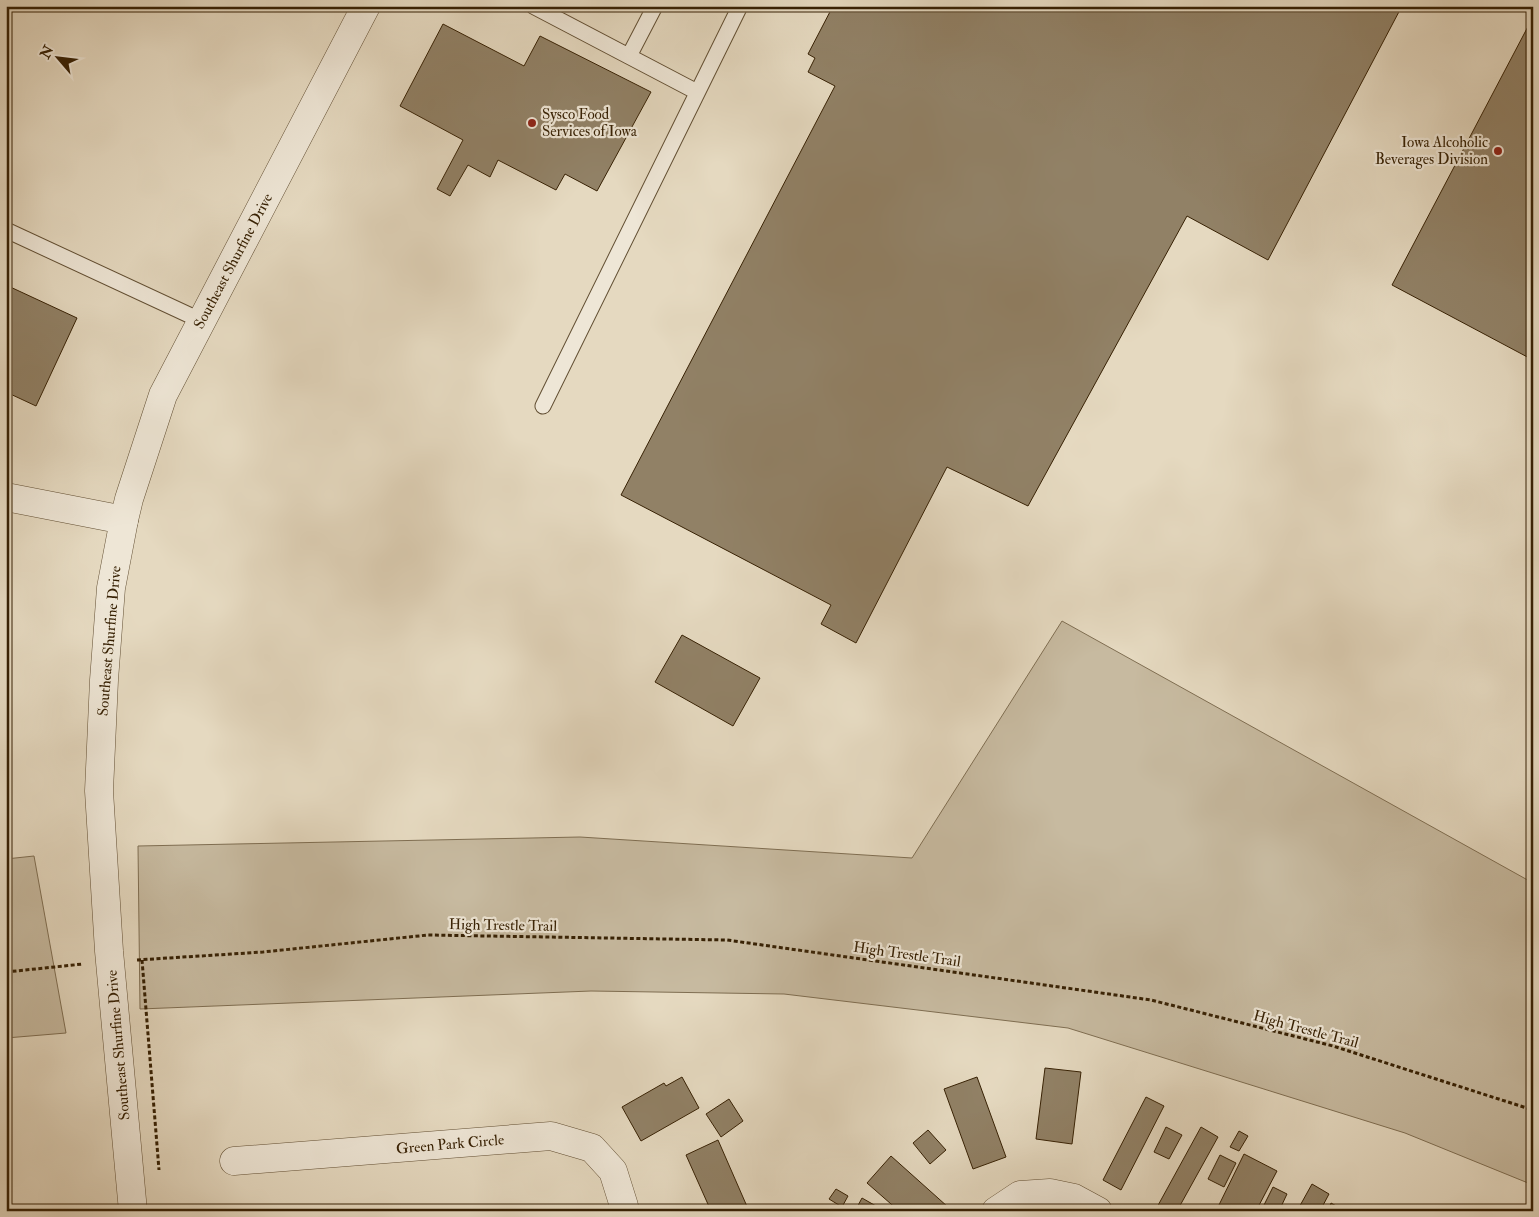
<svg xmlns="http://www.w3.org/2000/svg" width="1539" height="1217" viewBox="0 0 1539 1217" font-family="'IM FELL Double Pica',serif">
<style>
.park{fill:#c7baa0;stroke:#7f6e52}
.building{fill:#918166;stroke:#372104}
.lines{fill:none;stroke-linecap:round;stroke-linejoin:round}
.service-casing{stroke:#624f33;stroke-width:17}
.minor-casing{stroke:#624f33;stroke-width:29}
.tertiary-casing{stroke:#624f33;stroke-width:29}
.path{stroke:#372104;stroke-width:3;stroke-dasharray:4 2.5;stroke-linecap:butt}
.service{stroke:#eee6d6;stroke-width:15}
.minor{stroke:#eee6d6;stroke-width:28}
.tertiary{stroke:#eee6d6;stroke-width:28}
.poi-dot{fill:#8f2418;stroke:#eee6d6;stroke-width:2}
.labels{text-anchor:middle;stroke-width:4.5;stroke-linejoin:round;paint-order:stroke}
.poi-label{font-size:15px;fill:#372104;stroke:#eee6d6;text-anchor:start}
.street-label{font-size:15px;fill:#372104;stroke:#eee6d6}
</style>
<rect width="100%" height="100%" fill="#e5d9c0"/>
<filter id="stains"><feTurbulence type="fractalNoise" baseFrequency=".004" numOctaves="4"/><feColorMatrix values="0 0 0 0 .2 0 0 0 0 .09 0 0 0 0 .02 0 0 0 .5 -.17"/></filter>
<radialGradient id="worn" r=".72"><stop offset=".6" stop-color="#630" stop-opacity="0"/><stop offset="1" stop-color="#630" stop-opacity=".3"/></radialGradient>
<path class="park" d="M1062,621l471,262v302l-128,-52 -337,-105 -284,-34 -193,-3 -451,18 -2,-163 442,-9 332,21z
M34,856l32,177 -60,5v-179z"/>
<path class="building" d="M833,6h569l-134,254 -81,-44 -159,290 -81,-39 -91,176 -35,-19 10,-19 -210,-110 214,-409 -27,-14 7,-14 -7,-4z
M1533,17v343l-141,-75z
M443,24l81,42 16,-30 111,56 -54,99 -32,-17 -9,16 -58,-30 -8,17 -22,-12 -18,31 -13,-7 26,-49 -63,-34z
M6,285l71,33 -41,88 -30,-14z
M682,635l78,43 -27,48 -78,-44z
M1045,1068l36,4 -9,72 -36,-5z
M682,1077l17,31 -58,33 -19,-34 42,-24 2,3z
M977,1077l29,80 -33,12 -29,-80z
M1146,1097l18,9 -43,84 -18,-10z
M729,1099l14,22 -22,16 -15,-23z
M1166,1127l16,8 -13,24 -15,-7z
M1201,1127l17,10 -41,74h-18l-3,-2z
M928,1130l18,20 -16,14 -17,-21z
M1239,1131l9,5 -9,15 -9,-4z
M718,1140l31,71h-38l-25,-56z
M1244,1154l33,17 -21,40h-40z
M1220,1155l16,8 -12,24 -16,-8z
M891,1156l57,51 -3,4h-46l-32,-28z
M1312,1184l17,10 -9,17h-23z
M1273,1187l14,7 -8,17h-18z
M836,1189l12,7 -6,11 -13,-8z
M862,1198l21,12v1h-28z
M1331,1203l14,8h-17z"/>
<g class="lines">
<g class="service-casing">
<path id="service" d="M533,6l164,86
M629,56l26,-50
M6,230l196,91
M543,406l197,-400"/>
</g>
<g class="minor-casing">
<path id="minor" d="M6,497l118,23
M234,1161l317,-25 41,12 21,23 11,35 -1,5
M996,1211l24,-16 30,-2 24,5 24,13"/>
</g>
<g class="tertiary-casing">
<path id="tertiary" d="M133,1211l-24,-260 -10,-160 5,-111 7,-92 13,-68 5,-21 34,-104 203,-389"/>
</g>
<path class="path" d="M137,960l126,-8 165,-17 299,5 424,60 182,46 200,64
M142,960l17,210
M6,972l77,-8"/>
<use href="#service" class="service"/>
<use href="#minor" class="minor"/>
<use href="#tertiary" class="tertiary"/>
</g>
<g class="poi-dot">
<circle cx="532" cy="123" r="5"/>
<circle cx="1498" cy="151" r="5"/>
</g>
<g class="labels">
<g class="poi-label">
<text x="542" y="119">Sysco Food<tspan x="542" dy="17">Services of Iowa</tspan></text>
<text x="1488" y="147" text-anchor="end">Iowa Alcoholic<tspan x="1488" dy="17">Beverages Division</tspan></text>
</g>
<g class="street-label">
<text transform="translate(233 261) rotate(-62)" y="5">Southeast Shurfine Drive</text>
<text transform="translate(109 641) rotate(-85)" y="5">Southeast Shurfine Drive</text>
<text transform="translate(503 925) rotate(1)" y="5">High Trestle Trail</text>
<text transform="translate(907 954) rotate(8)" y="5">High Trestle Trail</text>
<text transform="translate(1306 1029) rotate(15)" y="5">High Trestle Trail</text>
<text transform="translate(118 1045) rotate(-95)" y="5">Southeast Shurfine Drive</text>
<text transform="translate(450 1144) rotate(-5)" y="5">Green Park Circle</text>
</g>
</g>
<rect width="1539" height="1217" fill="none" stroke="#e5d9c0" stroke-width="25"/>
<rect x="8" y="8" width="1524" height="1202" fill="none" stroke="#372104" stroke-width="2.5"/>
<rect x="12" y="12" width="1514" height="1192" fill="none" stroke="#372104"/>
<g transform="translate(58 58) rotate(298)" stroke="#eee6d6" stroke-width="4" paint-order="stroke">
<path d="M0-4L9 19L0 12L-9 19Z" fill="#372104"/>
<text y="-8" font-size="14" font-weight="bold" text-anchor="middle" fill="#372104">N</text>
</g>
<rect width="100%" height="100%" filter="url(#stains)"/>
<rect width="100%" height="100%" fill="url(#worn)"/>
</svg>
